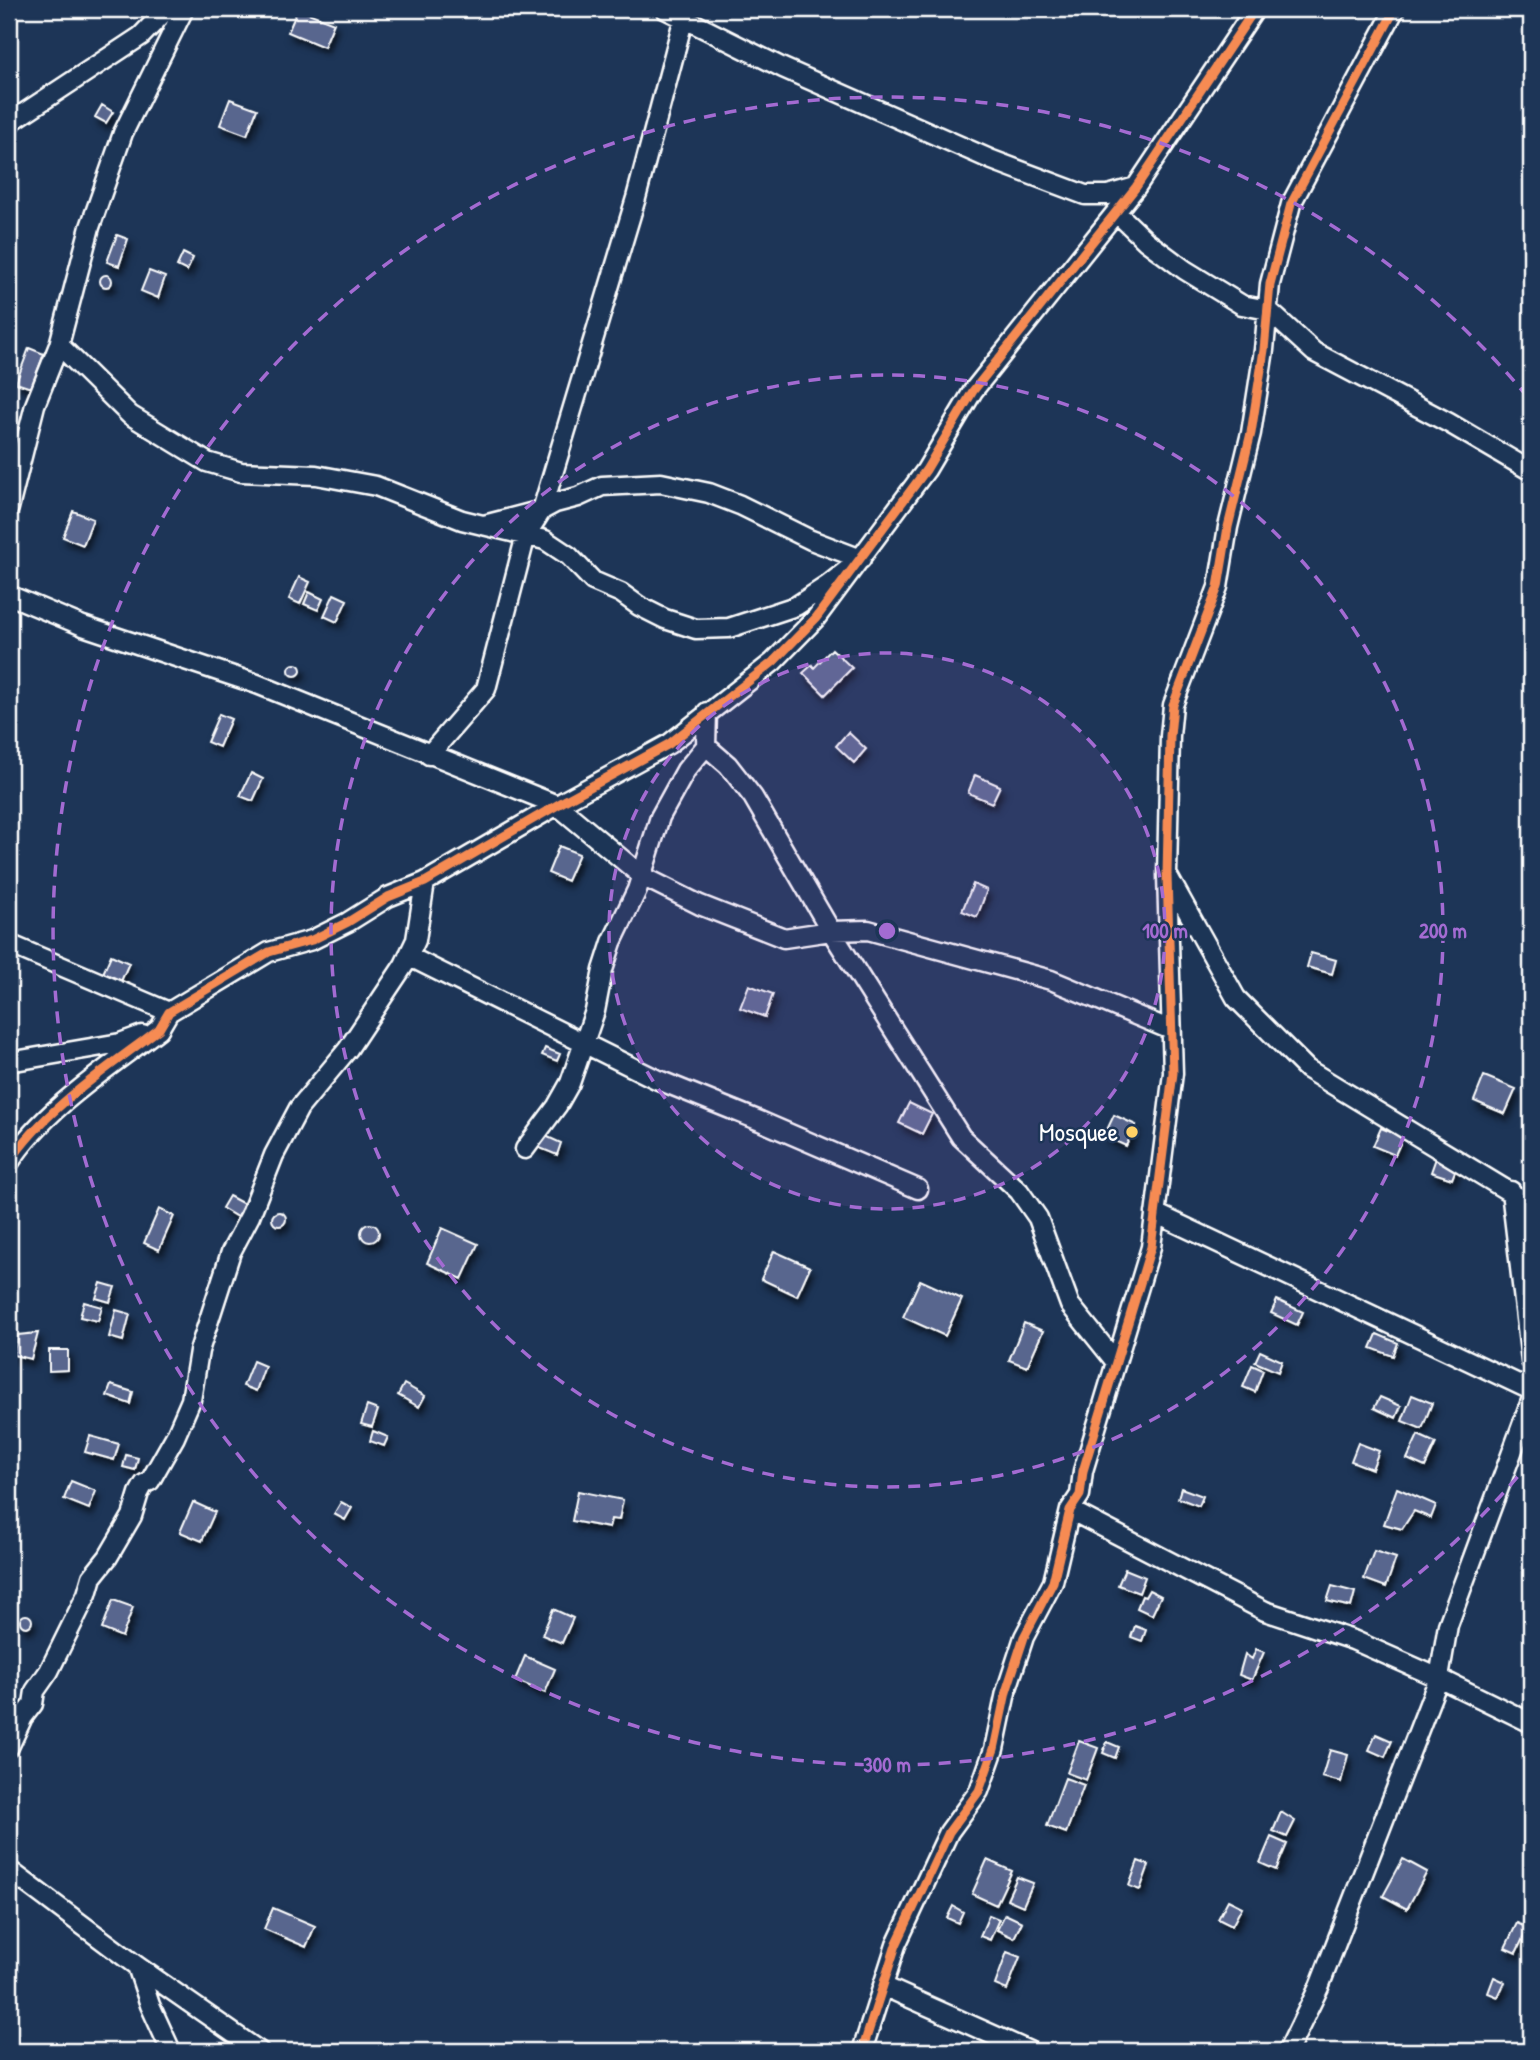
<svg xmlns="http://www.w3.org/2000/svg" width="1540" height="2060" viewBox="0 0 1540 2060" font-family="'Patrick Hand',sans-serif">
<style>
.building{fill:#59668e;stroke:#fff;stroke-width:2;filter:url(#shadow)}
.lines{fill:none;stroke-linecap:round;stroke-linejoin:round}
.minor-casing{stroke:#fff;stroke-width:23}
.minor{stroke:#1d3557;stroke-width:18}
.cycleway-casing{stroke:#1d3557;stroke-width:13}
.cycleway{stroke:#f68b52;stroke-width:9}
.ring{fill:none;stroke:#a36bd2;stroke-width:3.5;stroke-dasharray:12 9}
.poi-dot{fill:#ffd166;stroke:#1d3557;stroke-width:2.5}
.labels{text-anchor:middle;stroke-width:5;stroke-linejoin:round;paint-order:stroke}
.poi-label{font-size:26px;fill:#fff;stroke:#1d3557;text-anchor:end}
.centre{fill:#a36bd2;stroke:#1d3557;stroke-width:3.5}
.ring-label{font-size:21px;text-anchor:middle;font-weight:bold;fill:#a36bd2;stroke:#1d3557;stroke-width:5;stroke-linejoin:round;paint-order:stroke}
</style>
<defs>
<filter id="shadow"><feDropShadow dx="3.5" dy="6" stdDeviation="3.5" flood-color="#0009"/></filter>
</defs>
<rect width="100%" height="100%" fill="#1d3557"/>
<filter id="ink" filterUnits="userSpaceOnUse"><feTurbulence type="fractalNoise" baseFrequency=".0143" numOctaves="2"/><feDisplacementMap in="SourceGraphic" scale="14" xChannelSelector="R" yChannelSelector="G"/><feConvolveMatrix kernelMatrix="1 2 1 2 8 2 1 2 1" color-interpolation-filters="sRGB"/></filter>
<g filter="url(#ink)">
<path class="building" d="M298,9l36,14 -10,24 -36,-15z
M230,99l27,10 -10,26 -27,-10z
M102,105l11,7 -7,11 -11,-6z
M117,235l11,4 -9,27 -12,-4z
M183,253l10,5 -6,13 -10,-5z
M149,271l16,6 -7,21 -17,-7z
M100 281a6 6 0 1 1 12 0a6 6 0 1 1-12 0Z
M29,348l15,6 -13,34 -15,-5z
M73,511l20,8 -10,26 -20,-8z
M299,577l11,5 -10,22 -11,-5z
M309,592l14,7 -5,11 -14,-6z
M334,594l13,6 -10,22 -13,-6z
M832,649l20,19 -27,27 -22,-22 9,-8 2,3z
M289 670a6 6 0 1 1 12 0a6 6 0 1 1-12 0Z
M219,714l12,5 -12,28 -12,-5z
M848,732l18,17 -12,14 -18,-17z
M251,773l12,6 -10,22 -13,-5z
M975,775l25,11 -8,17 -24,-10z
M559,846l20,8 -12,27 -19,-8z
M973,884l14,6 -10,27 -15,-6z
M1311,953l25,7 -4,14 -25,-7z
M111,955l18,8 -10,23 -18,-8z
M749,985l24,9 -8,23 -25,-9z
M545,1048l15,6 -3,7 -15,-6z
M1484,1076l32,13 -11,25 -31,-13z
M909,1103l23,11 -10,20 -23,-11z
M1114,1115l22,10 -10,21 -22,-10z
M1381,1128l22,9 -8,18 -22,-9z
M539,1133l22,10 -4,12 -22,-9z
M1436,1158l21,8 -5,13 -21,-7z
M229,1196l15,8 -7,13 -15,-9z
M159,1209l15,7 -15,34 -15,-7z
M272 1219a7 7 0 1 1 14 0a7 7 0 1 1-14 0Z
M361 1233a9 9 0 1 1 18 0a9 9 0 1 1-18 0Z
M442,1228l36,16 -16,35 -35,-16z
M774,1251l36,16 -13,29 -36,-17z
M920,1280l42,19 -17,37 -42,-19z
M101,1283l14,4 -5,15 -14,-4z
M1277,1300l26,12 -6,13 -26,-12z
M84,1302l18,5 -4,14 -18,-4z
M116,1310l14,4 -7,27 -14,-4z
M1024,1323l19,8 -16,36 -18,-7z
M38,1333l-7,26 -18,-4 5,-20z
M1377,1334l21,9 -5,13 -22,-8z
M49,1350h19v20l-19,1z
M1260,1351l22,10 -4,11 -23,-10z
M253,1361l12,5 -9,25 -13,-5z
M1252,1365l11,5 -8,22 -12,-5z
M404,1384l21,12 -6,11 -21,-12z
M111,1385l22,7 -3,12 -23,-8z
M1412,1395l20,8 -10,26 -20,-8z
M1380,1397l21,9 -5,12 -22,-10z
M367,1406l11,4 -6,17 -11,-3z
M373,1431l15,6 -4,9 -14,-5z
M1418,1435l18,8 -11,24 -18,-8z
M90,1436l29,8 -5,16 -29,-8z
M1358,1443l21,8 -7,18 -21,-8z
M126,1455l12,3 -3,12 -12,-3z
M71,1481l25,10 -7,18 -25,-10z
M1181,1488l22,8 -4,10 -21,-8z
M1397,1488l39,17 -5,13 -17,-7 -12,18 -18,-5z
M578,1491l45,9 -4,20 -8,-1 -2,9 -37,-7z
M193,1502l22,10 -13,29 -22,-9z
M341,1502l11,6 -7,12 -11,-6z
M1374,1551l22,7 -10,29 -22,-8z
M1125,1569l20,8 -6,16 -21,-8z
M1332,1586l23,6 -4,15 -24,-6z
M1149,1590l12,6 -9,19 -15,-7 5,-12 3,1z
M113,1600l20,7 -11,30 -20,-8z
M553,1609l20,9 -11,25 -20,-8z
M20 1621a6 6 0 1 1 12 0a6 6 0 1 1-12 0Z
M1135,1626l11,4 -4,11 -11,-4z
M1256,1649l8,3 -12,28 -13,-5 6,-21 7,5z
M525,1656l30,13 -10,24 -30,-13z
M1376,1734l16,7 -7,16 -16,-7z
M1079,1741l19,7 -12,32 -19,-7z
M1107,1742l12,5 -4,11 -12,-5z
M1330,1750l18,5 -7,27 -19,-5z
M1065,1778l19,7 -18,48 -19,-7z
M1281,1812l14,9 -8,16 -14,-6z
M1271,1837l16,7 -11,26 -16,-7z
M1403,1859l24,13 -20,37 -24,-13z
M987,1860l25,11 -16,34 -24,-11z
M1138,1861l11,4 -9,25 -11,-4z
M1017,1877l16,6 -10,23 -16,-7z
M1228,1900l14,7 -10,19 -14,-7z
M953,1906l10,6 -5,11 -11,-5z
M273,1908l42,18 -9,21 -42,-18z
M1005,1914l17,8 -8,16 -17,-8z
M989,1915l10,4 -9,21 -10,-4z
M1517,1923l11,5 -12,25 -11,-5z
M1007,1952l13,5 -13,33 -12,-5z
M1494,1977l11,5 -7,15 -10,-4z"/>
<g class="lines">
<g class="minor-casing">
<path id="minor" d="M665,9l118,59 209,92 93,35h23l28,-8
M9,123l132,-87 26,-27
M1117,213l29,28 39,29 57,35 26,5 46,42 135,71 82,48
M59,345l71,70 77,47 34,10 75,3 60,11 86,34 83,20 24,16 24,25 28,12 18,13 26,13 31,10 33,-1 67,-22 32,-21 33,-26 -50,-19 -71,-35 -31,-12 -48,-10 -59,3 -24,11 -23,6 -13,7 -58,15
M9,508l26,-103 24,-60 31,-118 33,-94 61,-124
M9,595l74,31 174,58 300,121 85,71 58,29 84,33 47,-7 37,-1 183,50 120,50
M706,746l22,19 25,32 78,134 130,206 58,54 19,27 32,87 45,56
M429,755l57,-66 40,-154 16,-25 94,-312 48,-181
M1169,878l67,120 71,71 224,136
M9,944l160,68
M408,956l248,123 104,42 158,68
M9,1062l111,-19 22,-8
M525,1149l32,-43 13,-23 25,-72 8,-41 9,-28 25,-52 23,-73 26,-47 20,-24 1,-34
M9,1163c35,-54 99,-95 150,-134l10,-17 100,-60 43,-12 36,-18 40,-25 37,-15 141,-82 103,-56 104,-82 43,-44 110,-148 47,-79 163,-204 119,-178
M1511,1191l20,170
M1155,1213l376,177
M1070,1510l195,101 88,29 86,38 92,45
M9,1747l14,-30 10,-13 2,-13 14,-20 38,-77 5,-17 16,-20 24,-41 7,-23 5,-9 6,-3 25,-44 16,-37 8,-49 32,-99 19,-36 24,-61 25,-47 49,-59 56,-84 12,-25 9,-58
M9,1870l128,96 122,85
M137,1966l13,39 21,46
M883,1986l146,65
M862,2051l34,-106 53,-113 30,-41 15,-42 12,-57 18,-55 29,-55 17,-72 10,-15 3,-24 68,-224 22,-174 -6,-198 3,-139 3,-31 45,-118 10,-60 23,-94 13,-83 6,-66 21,-80 104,-195
M1288,2051l31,-64 120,-309 9,-53 83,-224"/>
</g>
<use href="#minor" class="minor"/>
<g class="cycleway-casing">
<path id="cycleway" d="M9,1163c35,-54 99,-95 150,-134l10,-17 100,-60 43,-12 36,-18 40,-25 37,-15 141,-82 103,-56 104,-82 43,-44 110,-148 47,-79 163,-204 119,-178
M862,2051l34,-106 53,-113 30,-41 15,-42 12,-57 18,-55 29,-55 17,-72 10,-15 3,-24 68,-224 22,-174 -6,-198 3,-139 3,-31 45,-118 10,-60 23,-94 13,-83 6,-66 21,-80 104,-195"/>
</g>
<use href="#cycleway" class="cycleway"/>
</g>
</g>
<circle cx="887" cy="931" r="278" fill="#a36bd2" fill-opacity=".12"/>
<g class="ring">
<circle cx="887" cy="931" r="278"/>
<circle cx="887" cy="931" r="556"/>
<path d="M1531 1461A834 834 0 1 1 1531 401"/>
</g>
<circle class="poi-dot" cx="1132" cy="1132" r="7"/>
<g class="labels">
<g class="poi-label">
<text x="1118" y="1141">Mosquee</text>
</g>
</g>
<circle cx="887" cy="931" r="10" class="centre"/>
<g class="ring-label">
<text x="1165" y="938">100 m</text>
<text x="1443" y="938">200 m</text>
<text x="887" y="1772">300 m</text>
</g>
<rect width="1540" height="2060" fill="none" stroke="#1d3557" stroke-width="35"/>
<rect x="18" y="18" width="1505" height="2025" fill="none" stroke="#fff" stroke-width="2.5" filter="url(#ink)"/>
</svg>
